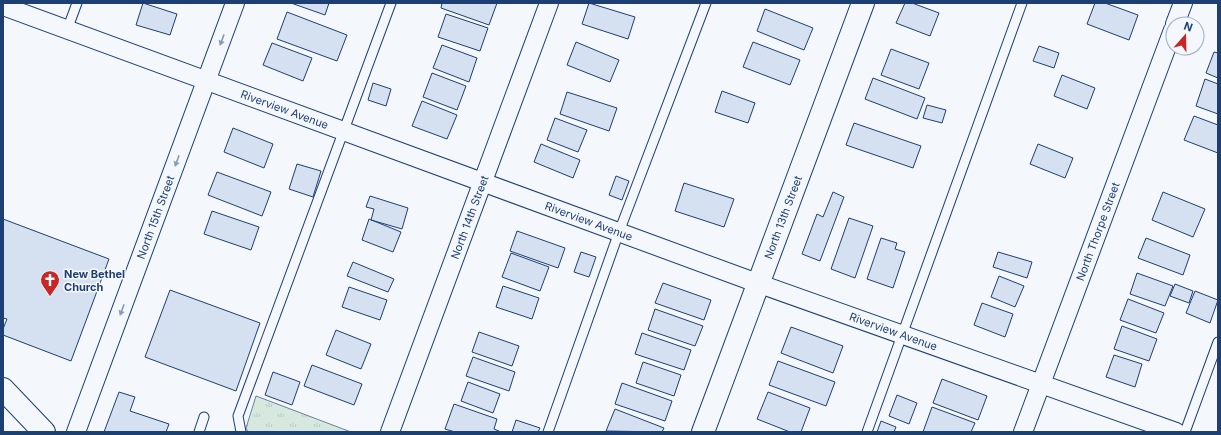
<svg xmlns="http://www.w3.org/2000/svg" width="1221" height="435" viewBox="0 0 1221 435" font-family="Inter,sans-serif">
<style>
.grass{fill:url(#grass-tufts);stroke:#687fa3}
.building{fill:#d5e0f0;stroke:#1d3f73}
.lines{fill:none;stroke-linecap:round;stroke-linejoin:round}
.service-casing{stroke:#1d3f73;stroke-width:11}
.minor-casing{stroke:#1d3f73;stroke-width:20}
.tertiary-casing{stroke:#1d3f73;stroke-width:24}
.secondary-casing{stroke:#1d3f73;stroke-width:24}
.service{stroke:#f4f7fb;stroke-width:9}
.minor{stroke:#f4f7fb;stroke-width:18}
.tertiary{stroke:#f4f7fb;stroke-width:22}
.secondary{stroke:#f4f7fb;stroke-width:22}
.oneway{fill:#889bb7}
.labels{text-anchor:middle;stroke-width:3;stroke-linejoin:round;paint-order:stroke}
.street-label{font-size:11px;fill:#1d3f73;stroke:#f4f7fb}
.poi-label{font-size:11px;font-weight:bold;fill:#1d3f73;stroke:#f4f7fb;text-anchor:start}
</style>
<defs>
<pattern id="grass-tufts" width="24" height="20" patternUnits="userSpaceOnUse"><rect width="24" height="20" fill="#d7e8df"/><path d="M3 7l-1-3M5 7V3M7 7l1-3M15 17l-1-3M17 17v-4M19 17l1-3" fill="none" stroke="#b8c8c3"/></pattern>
</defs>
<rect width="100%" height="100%" fill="#f4f7fb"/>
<path class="grass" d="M256,396l95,36h-103l-2,-4z"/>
<path class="building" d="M143,3l34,11 -7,21 -34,-10z
M291,3h38l-4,12z
M442,3h55l-8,22 -48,-17z
M589,3l46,14 -7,22 -46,-15z
M905,3h7l27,10 -9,23 -34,-13z
M1095,3h10l33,12 -9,25 -42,-16z
M765,9l48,19 -9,22 -47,-19z
M287,12l60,23 -10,26 -60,-22z
M446,14l42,14 -8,23 -42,-14z
M576,42l43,18 -9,22 -43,-17z
M753,42l47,18 -10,25 -47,-18z
M272,43l40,15 -9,23 -40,-16z
M442,45l35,13 -8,24 -36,-14z
M1039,46l20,7 -5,15 -21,-7z
M891,49l38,14 -10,26 -38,-14z
M1214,52l4,1v25l-12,-5z
M432,73l34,13 -9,24 -34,-13z
M1062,75l33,13 -8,21 -33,-13z
M873,78l52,20 -8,21 -52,-20z
M1205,79l13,5v30l-22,-8z
M373,83l18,6 -5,17 -18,-6z
M722,91l33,12 -7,20 -33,-11z
M567,92l50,16 -8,23 -49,-17z
M422,101l35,14 -10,24 -35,-13z
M927,105l19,5 -4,13 -19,-5z
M1194,116l24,9v28l-34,-13z
M555,118l32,12 -9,22 -31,-12z
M854,123l67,23 -8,22 -67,-23z
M233,128l40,16 -9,24 -40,-16z
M541,144l39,16 -7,18 -39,-16z
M1038,144l35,14 -8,20 -35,-14z
M297,164l24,7 -8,26 -24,-8z
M217,172l54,20 -9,24 -54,-21z
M616,176l13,5 -7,19 -13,-5z
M684,183l50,16 -10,28 -49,-16z
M833,192l11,5 -24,64 -18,-7 15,-40 6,3z
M1163,192l42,17 -12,28 -41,-17z
M370,196l38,12 -6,21 -31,-9 3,-11 -8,-2z
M212,211l47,16 -8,23 -47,-16z
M849,218l24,8 -18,52 -24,-9z
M3,219l106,40 -38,102 -68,-26v-6l4,-10 -4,-1z
M369,219l32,13 -8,20 -31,-12z
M517,231l48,17 -7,20 -48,-17z
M881,238l16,5 -2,6 10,3 -12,36 -26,-9z
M1146,238l44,17 -7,20 -45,-17z
M581,252l15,5 -7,20 -15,-5z
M998,252l34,10 -5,16 -34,-11z
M511,253l38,14 -9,24 -38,-14z
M353,262l41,17 -6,13 -41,-16z
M1137,273l36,13 -8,20 -35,-12z
M999,276l25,10 -9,21 -24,-10z
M663,283l48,17 -7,20 -49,-17z
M1175,284l18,7 -4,12 -19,-7z
M503,286l36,12 -7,21 -36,-12z
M349,287l38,13 -7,20 -38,-13z
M170,290l90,33 -24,68 -91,-34z
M1195,291l23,9 -8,23 -24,-10z
M1128,299l36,14 -8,20 -36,-13z
M982,303l31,11 -8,23 -31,-12z
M655,309l48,17 -8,20 -47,-16z
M1122,326l35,13 -8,22 -35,-12z
M791,327l52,19 -10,27 -52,-20z
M336,330l35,14 -10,25 -35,-14z
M479,332l40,14 -7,20 -40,-14z
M642,333l49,17 -7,20 -49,-16z
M1114,355l28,9 -7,23 -29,-10z
M473,357l42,15 -6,19 -43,-15z
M778,361l57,21 -9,24 -57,-21z
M643,362l38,13 -7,21 -38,-13z
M312,365l50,19 -8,21 -50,-19z
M273,372l27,10 -8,23 -27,-10z
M942,379l45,17 -9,24 -45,-17z
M468,382l32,12 -7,19 -32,-12z
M622,383l50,18 -7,20 -50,-17z
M119,392l16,5 -5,14 39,13 -3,8h-62z
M768,392l42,16 -9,24h-11l-33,-13z
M897,395l20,8 -8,21 -20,-8z
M454,404l43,15 -3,10 7,3h-46l-10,-3z
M932,407l43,16 -4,9h-48z
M615,409l49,19 -2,4 -56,-1z
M516,420l24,8 -2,4h-26z
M881,421l15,6 -2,5h-17z"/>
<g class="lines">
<g class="service-casing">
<path id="service" d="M67,30l10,-27
M199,432l5,-15
M241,432l-3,-16 153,-413
M548,432l71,-200 87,-229
M867,432l155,-429
M1185,432l33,-90"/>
</g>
<g class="minor-casing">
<g id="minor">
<path id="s1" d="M3,6l754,277 419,149"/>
<path d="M1175,24l8,-21"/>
<path id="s2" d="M76,432l159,-429"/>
<path id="s3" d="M390,432l159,-429"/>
<path id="s4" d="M1023,432l150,-402"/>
</g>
</g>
<g class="tertiary-casing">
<g id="tertiary">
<path id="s5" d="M703,432l160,-429"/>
</g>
</g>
<g class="secondary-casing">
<path id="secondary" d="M3,389l41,43"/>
</g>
<use href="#service" class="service"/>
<use href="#minor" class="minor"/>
<use href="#tertiary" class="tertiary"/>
<use href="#secondary" class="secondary"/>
</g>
<defs><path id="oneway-solid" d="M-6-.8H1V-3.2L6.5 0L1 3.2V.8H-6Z"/></defs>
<g class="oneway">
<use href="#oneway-solid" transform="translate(222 40) rotate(110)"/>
<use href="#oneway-solid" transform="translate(177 161) rotate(110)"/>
<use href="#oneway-solid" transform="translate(122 310) rotate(110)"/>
</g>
<defs>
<g id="church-pin" transform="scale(1)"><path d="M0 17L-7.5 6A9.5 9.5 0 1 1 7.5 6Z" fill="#c62828" stroke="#f4f7fb"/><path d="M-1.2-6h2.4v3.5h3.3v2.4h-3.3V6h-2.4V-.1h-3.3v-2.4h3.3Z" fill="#fff"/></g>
</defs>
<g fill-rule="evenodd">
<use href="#church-pin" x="50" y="280"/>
</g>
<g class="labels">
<g class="street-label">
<text dy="4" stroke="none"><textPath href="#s1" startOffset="300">Riverview Avenue</textPath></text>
<text dy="4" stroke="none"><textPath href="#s2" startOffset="229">North 15th Street</textPath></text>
<text dy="4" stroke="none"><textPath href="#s5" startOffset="229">North 13th Street</textPath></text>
<text dy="4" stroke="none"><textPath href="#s3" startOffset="229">North 14th Street</textPath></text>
<text dy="4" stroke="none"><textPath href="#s1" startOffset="624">Riverview Avenue</textPath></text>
<text dy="4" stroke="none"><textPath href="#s4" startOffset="214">North Thorpe Street</textPath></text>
<text dy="4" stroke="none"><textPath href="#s1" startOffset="948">Riverview Avenue</textPath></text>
</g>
<g class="poi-label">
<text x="64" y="278">New Bethel<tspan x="64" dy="13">Church</tspan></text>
</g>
</g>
<rect width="1221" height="435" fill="none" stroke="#1d3f73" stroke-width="8"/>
<g transform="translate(1185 36) rotate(20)"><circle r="19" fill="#f4f7fb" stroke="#9eadc5"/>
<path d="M0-3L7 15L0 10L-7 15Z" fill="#c62828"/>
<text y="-6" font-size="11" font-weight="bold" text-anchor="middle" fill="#1d3f73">N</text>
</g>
</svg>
